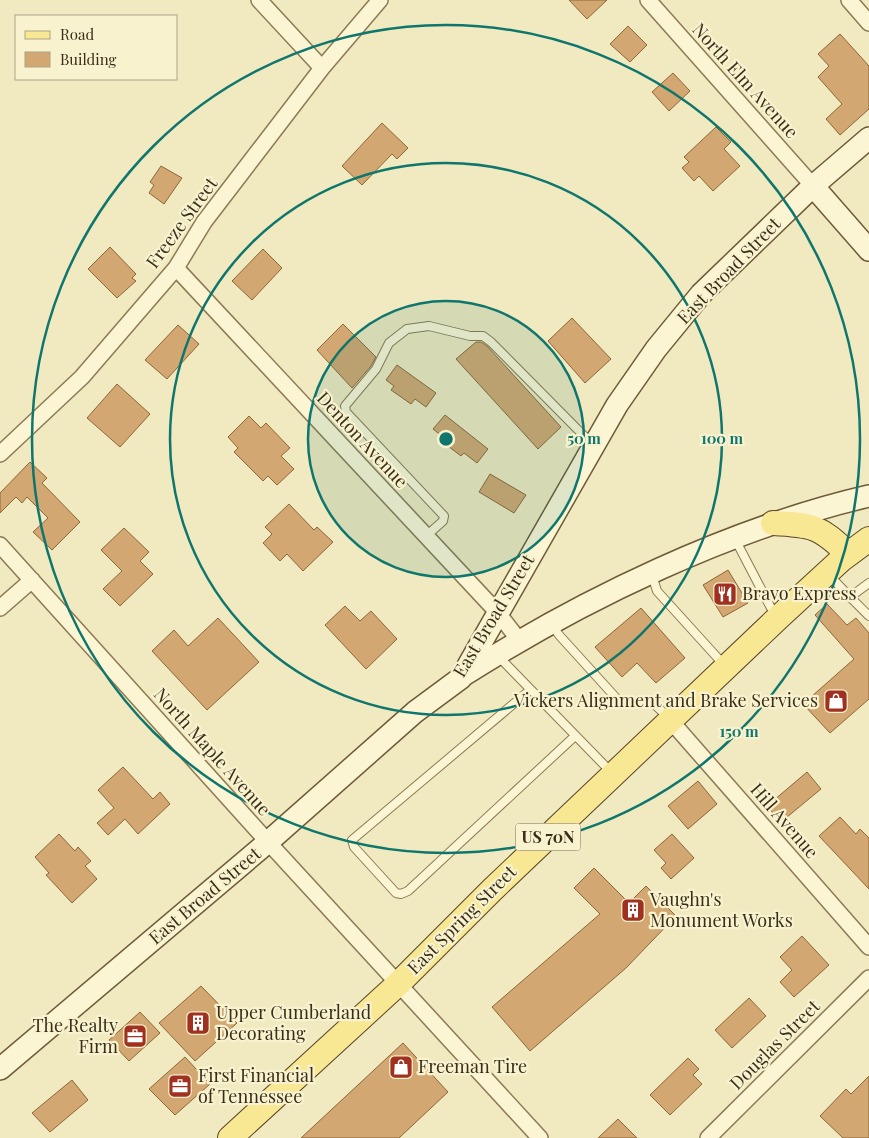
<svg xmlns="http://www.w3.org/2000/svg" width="869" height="1138" viewBox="0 0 869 1138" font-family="'Playfair Display',serif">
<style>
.building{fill:#d3a771;stroke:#8d6639}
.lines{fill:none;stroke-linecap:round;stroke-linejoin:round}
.lane-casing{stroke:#8c7a56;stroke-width:10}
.street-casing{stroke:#8c7a56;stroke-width:18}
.secondary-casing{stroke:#6d5a39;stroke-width:24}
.primary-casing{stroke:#59462a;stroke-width:26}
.lane{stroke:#fcf5d3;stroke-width:8}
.street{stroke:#fcf5d3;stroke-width:15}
.secondary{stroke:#fcf5d3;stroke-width:21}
.primary{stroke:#f8e793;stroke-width:24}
.ring{fill:none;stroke:#0f766e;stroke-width:2.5}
.labels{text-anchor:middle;stroke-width:4.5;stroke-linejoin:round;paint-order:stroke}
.shield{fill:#f8f2cf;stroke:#736951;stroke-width:1}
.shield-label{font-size:16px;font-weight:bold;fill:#3a2e1b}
.street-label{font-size:18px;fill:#3a2e1b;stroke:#f8f2cf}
.poi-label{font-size:18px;fill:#3a2e1b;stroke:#f8f2cf;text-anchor:start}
.centre{fill:#0f766e;stroke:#f8f2cf;stroke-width:2.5}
.ring-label{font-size:15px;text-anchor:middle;font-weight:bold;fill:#0f766e;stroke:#f8f2cf;stroke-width:4.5;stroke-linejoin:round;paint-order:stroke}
</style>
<rect width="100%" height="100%" fill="#f1e9bf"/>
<path class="building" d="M569,0h38l-20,19z
M628,26l19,19 -17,17 -20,-18z
M840,34l29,32v43l-29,26 -14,-16 16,-15 -24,-27 11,-11 -11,-12z
M673,73l17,18 -21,20 -17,-19z
M382,123l26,25 -11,11 -5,-5 -30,31 -20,-19z
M716,127l15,15 -7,7 16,17 -27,25 -14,-15 -5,5 -12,-13 7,-6 -5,-5z
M161,166l21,12 -18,26 -15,-11 5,-8 -4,-3z
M110,247l26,27 -4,4 4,3 -19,17 -29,-29z
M263,249l19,19 -30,32 -20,-19z
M572,318l39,41 -26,24 -37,-42z
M343,324l33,33 -5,9 -19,22 -35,-38z
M178,325l21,19 -32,35 -22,-19z
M476,342h5l6,4 74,81 -23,22 -82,-90z
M397,365l39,28 -10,14 -11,-8 -4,5 -20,-14 3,-4 -8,-6z
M117,384l33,30 -30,33 -33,-29z
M445,415l43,34 -11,14 -13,-10 -3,3 -17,-13 3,-3 -14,-11z
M249,416l12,12 5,-5 24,25 -9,8 13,13 -17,16 -9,-9 -5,5 -29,-29 4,-4 -10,-11z
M30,462l17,16 -5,5 38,39 -28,28 -19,-18 15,-14 -21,-21 -5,6 -6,-6 -16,16v-20z
M490,474l36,21 -12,18 -35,-21z
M289,504l25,26 3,-3 16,15 -30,29 -16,-17 -7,7 -17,-18 9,-9 -7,-7z
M124,528l25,24 -9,9 13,13 -33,32 -17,-17 19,-18 -21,-21z
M728,570l20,33 -25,14 -20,-32z
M827,604l20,21 9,-7 13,15v66l-39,34 -27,-29 51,-45 -39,-44z
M345,606l15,15 11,-10 26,28 -31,30 -41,-44z
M641,608l44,50 -29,25 -19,-20 -15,14 -27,-30z
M218,618l41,44 -52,48 -55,-59 22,-21 14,16z
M123,767l30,32 7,-7 10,12 -32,30 -13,-15 -17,16 -11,-12 17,-15 -16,-18z
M807,772l14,17 -40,33 -14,-16z
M698,781l19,23 -29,25 -20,-23z
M840,817l16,17 4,-5 9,9v51l-50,-53z
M59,834l16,17 3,-4 13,14 -6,5 12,13 -25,24 -26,-28 3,-2 -14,-16z
M672,834l22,24 -23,21 -10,-11 5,-5 -12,-13z
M594,868l35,35 17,-17 30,30 -50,52 -96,83 -38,-44 108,-93 -26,-26z
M802,936l27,29 -35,32 -14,-15 12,-12 -12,-13z
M201,986l36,37 -42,38 -36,-38z
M749,998l17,18 -34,32 -17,-18z
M140,1012l20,21 -31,28 -20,-21z
M403,1043l45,49 -49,46h-98z
M185,1057l25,27 -35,31 -26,-26z
M688,1058l11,11 -6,6 9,9 -32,31 -20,-20z
M869,1076v62h-26l-23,-22 26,-27 5,5z
M72,1080l16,20 -38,32 -18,-19z
M618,1119l19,19h-39z"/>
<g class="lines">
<g class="lane-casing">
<path id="lane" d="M426,536l17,-15 1,-5 -98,-104 -1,-6 31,-37 13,-26 18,-14 22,-3 41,10h13l8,6 101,102
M735,539l36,69 7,7
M652,575l5,16 68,75
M829,575l21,22
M869,583l-19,14 19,19
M552,625l7,10 59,65 11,3 21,-3 19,18
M498,656l114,117
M530,690l-178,150 2,7 42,46 5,1 7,-3 167,-155"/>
</g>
<g class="street-casing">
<path id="street" d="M259,0l63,68
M648,0l165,186
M849,0l20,23
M176,268l322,345 21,27
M0,454l82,-77 94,-109 28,-46 118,-154 58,-68
M0,545l268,297 272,296
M0,608l32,-28
M670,720l199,227
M708,1138l161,-160"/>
</g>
<g class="secondary-casing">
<path id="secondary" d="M813,186l56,64
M464,675c119,-76 267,-147 405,-179
M0,1069l268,-227 147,-130 46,-34 156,-273 39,-56 45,-55 112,-108 56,-48"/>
</g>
<g class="primary-casing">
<path id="primary" d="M773,523c39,2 47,3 75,31
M230,1138l168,-154 94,-94 287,-273 63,-58 27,-20"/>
</g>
<use href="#lane" class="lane"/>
<use href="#street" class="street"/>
<use href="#secondary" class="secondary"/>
<use href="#primary" class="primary"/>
</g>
<circle cx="446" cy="439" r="138" fill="#0f766e" fill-opacity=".12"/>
<g class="ring">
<circle cx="446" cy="439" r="138"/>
<circle cx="446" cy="439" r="276"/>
<circle cx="446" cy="439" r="414"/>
</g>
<defs>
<g id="restaurant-square" transform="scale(1.25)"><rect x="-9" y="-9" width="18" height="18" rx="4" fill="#a03121" stroke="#f8f2cf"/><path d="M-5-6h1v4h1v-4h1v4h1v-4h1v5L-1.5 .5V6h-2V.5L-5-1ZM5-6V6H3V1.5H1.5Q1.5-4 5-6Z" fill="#fff"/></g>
<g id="shop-square" transform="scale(1.25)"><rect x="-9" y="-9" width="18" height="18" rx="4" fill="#a03121" stroke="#f8f2cf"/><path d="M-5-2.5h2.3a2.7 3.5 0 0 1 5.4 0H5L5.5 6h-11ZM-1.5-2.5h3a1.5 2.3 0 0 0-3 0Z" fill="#fff"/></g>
<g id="building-square" transform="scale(1.25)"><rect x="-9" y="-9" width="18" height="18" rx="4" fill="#a03121" stroke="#f8f2cf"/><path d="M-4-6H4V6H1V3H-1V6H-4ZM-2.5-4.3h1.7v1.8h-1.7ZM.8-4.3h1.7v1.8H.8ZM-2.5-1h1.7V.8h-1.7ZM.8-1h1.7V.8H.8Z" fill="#fff"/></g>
<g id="office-square" transform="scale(1.25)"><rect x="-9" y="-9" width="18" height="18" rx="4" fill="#a03121" stroke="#f8f2cf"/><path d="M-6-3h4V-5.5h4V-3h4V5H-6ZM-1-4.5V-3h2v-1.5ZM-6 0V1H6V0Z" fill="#fff"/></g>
</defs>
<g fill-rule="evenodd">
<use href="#restaurant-square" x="725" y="594"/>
<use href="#shop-square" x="836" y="701"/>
<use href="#building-square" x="633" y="910"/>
<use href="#building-square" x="198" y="1023"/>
<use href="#office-square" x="135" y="1036"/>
<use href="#shop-square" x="401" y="1067"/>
<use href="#office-square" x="180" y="1086"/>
</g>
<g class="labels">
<rect class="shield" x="515.5" y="823.5" width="65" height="27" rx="4"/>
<g class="shield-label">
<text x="548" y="843">US 70N</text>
</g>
<g class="street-label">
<text transform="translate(745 81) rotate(48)" y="6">North Elm Avenue</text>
<text transform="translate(182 223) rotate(-54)" y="6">Freeze Street</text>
<text transform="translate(729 271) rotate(-46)" y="6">East Broad Street</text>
<text transform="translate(362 440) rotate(47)" y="6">Denton Avenue</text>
<text transform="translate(494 616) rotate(-59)" y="6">East Broad Street</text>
<text transform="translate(212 752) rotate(48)" y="6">North Maple Avenue</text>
<text transform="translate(784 821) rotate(49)" y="6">Hill Avenue</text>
<text transform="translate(205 896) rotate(-40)" y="6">East Broad Street</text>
<text transform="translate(462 920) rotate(-45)" y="6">East Spring Street</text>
<text transform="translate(775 1045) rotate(-45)" y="6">Douglas Street</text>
</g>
<g class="poi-label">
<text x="742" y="600">Bravo Express</text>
<text x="818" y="707" text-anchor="end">Vickers Alignment and Brake Services</text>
<text x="650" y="906">Vaughn's<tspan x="650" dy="21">Monument Works</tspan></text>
<text x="216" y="1019">Upper Cumberland<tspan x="216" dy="21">Decorating</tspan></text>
<text x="118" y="1032" text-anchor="end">The Realty<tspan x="118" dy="21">Firm</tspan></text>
<text x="418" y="1073">Freeman Tire</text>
<text x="198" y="1082">First Financial<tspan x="198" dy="21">of Tennessee</tspan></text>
</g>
</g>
<circle cx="446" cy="439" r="8" class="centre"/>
<g class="ring-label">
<text x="584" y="444">50 m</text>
<text x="722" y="444">100 m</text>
<text x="739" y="737">150 m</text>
</g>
<rect x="15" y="15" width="162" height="65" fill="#f8f2cf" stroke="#aca487"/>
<rect x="25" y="31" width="25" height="8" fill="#f8e793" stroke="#aca487"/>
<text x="60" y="40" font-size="15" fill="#3a2e1b">Road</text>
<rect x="25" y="52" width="25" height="15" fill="#d3a771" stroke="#aca487"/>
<text x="60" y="65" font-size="15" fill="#3a2e1b">Building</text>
</svg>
